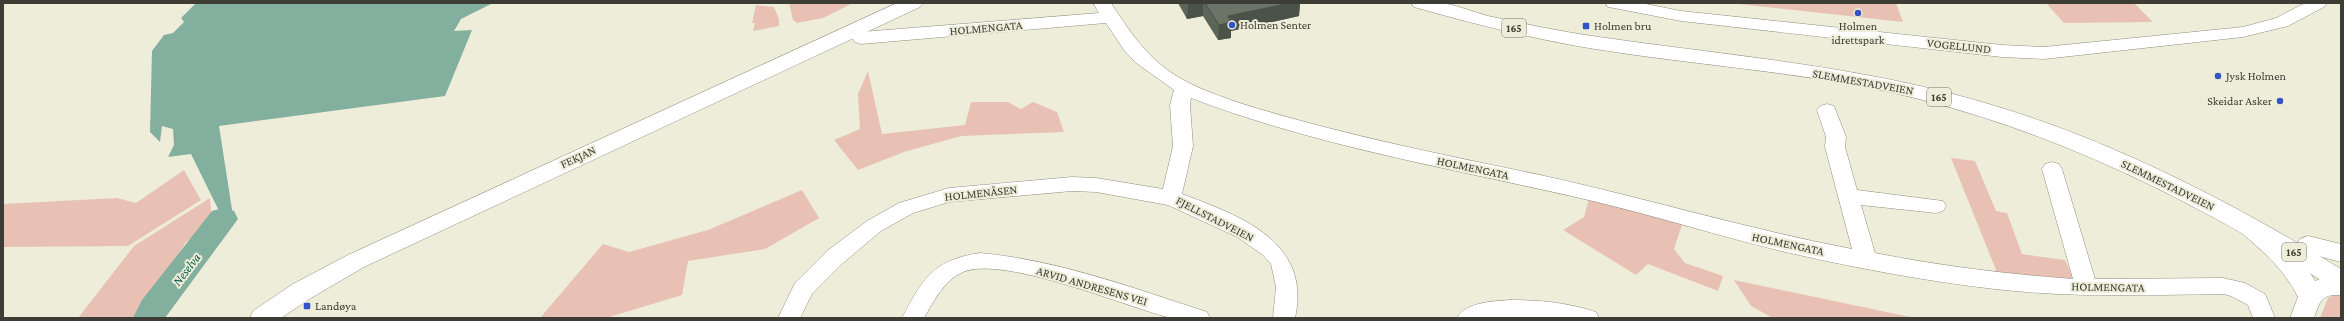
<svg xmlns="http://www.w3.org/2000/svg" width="2344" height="321" viewBox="0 0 2344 321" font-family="'Crimson Pro',serif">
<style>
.green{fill:#e8c1b4}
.water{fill:#83af9e}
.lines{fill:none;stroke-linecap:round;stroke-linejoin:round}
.river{fill:#83af9e;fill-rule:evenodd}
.minor-casing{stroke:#8f8e7d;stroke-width:1}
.major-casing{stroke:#8f8e7d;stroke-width:1}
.highway-casing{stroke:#8f8e7d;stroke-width:1}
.minor{fill:#fff;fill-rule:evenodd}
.major{fill:#fff;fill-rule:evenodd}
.highway{fill:#fff;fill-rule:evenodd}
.wall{fill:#5c6559}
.shaded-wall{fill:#4b5248}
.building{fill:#6b7567;stroke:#4b5248}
.poi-dot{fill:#3354c5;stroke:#eeedda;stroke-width:1.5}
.labels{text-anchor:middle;stroke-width:4;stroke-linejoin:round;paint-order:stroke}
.shield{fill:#eeedda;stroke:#727166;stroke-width:1}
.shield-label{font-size:11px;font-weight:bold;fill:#3d3c35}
.poi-label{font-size:12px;fill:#3d3c35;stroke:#eeedda;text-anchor:start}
.street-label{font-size:12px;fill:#3d3c35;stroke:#eeedda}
.water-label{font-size:13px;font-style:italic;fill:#0b604a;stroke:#eeedda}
</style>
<rect width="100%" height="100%" fill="#eeedda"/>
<path class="green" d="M789,3h64l-30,15 -26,5 -4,-3z
M1729,3h167l7,19z
M2046,3h88l19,19 -89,1z
M756,5l18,2 5,12v7l-26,5 2,-8h-3z
M868,71l14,63 83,-9 6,-23h37l13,7 12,-7 24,10 7,20 -103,4 -57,16 -46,18 -24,-30 26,-11 -2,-35z
M1951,158l24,3 21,50 11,2 15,41 43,6 9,20 -76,-5z
M184,170l17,30 -73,46 -125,1v-43l114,-6 19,5z
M802,190l17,28 -54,31 -77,12 -6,34 -76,23h-66l63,-74 26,8 79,-22z
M210,198l2,28 -26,16 -50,76h-58l56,-72z
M1589,199l40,9 53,17 -8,24 11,14 38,13 -5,15 -70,-27 -12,11 -73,-45 21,-13z
M1734,280l181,38h-142l-22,-12z
M2341,292v26h-21l8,-20z"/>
<path class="water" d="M196,3h297l-32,16 -7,12 18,-1 -27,66 -226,30 14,90 -10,3 -32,-65 -23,3 6,-12 -1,-16 -11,-3 -2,16 -10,-10 2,-81 12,-16 9,-2 11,-11 -3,-4z"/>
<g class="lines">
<path class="river" d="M223,208l11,3 4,8 -73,99h-32l9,-18 70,-89z"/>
<g class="minor-casing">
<path id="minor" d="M1093,3h18c23,35 41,62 80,81 34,16 71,26 107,36 80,22 161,38 242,55 105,23 207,54 312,74l-27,-102 1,-10 -9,-27 3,-4 7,-2 7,2 12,31 -1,10 12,43 86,11 3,5 -3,5 -7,2 -75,-8 14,48c66,13 131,21 198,26l-31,-110 3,-5 7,-2 7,2 3,5 33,110 128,-1 22,5 20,11 10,24h-22l-5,-13 -17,-9 -8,-2c-76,1 -152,4 -228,-5 -71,-8 -144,-22 -214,-38 -62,-15 -122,-34 -184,-49 -136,-32 -275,-54 -406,-104l-1,7 3,41 -11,48c59,22 130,48 113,124h-22l3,-31 -5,-23 -8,-9 -26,-18 -69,-32 -72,-13 -24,-1 -123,11 -36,11 -32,18 -38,32 -31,31 -12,24h-22l17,-35 32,-32 40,-30 32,-18 50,-15 123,-11 24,1 67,11 10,-43 -3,-41 4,-15 -39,-28 -11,-12 -18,-27 -245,21 -6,-2 -3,-4 3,-4 6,-2 238,-19z
M1605,3h36l40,8 321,34 42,2 199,-20 33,-9 29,-15h22l-3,4 -36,19 -45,11 -199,22 -42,-2 -321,-36 -67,-13 -6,-1z
M980,253c78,7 153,35 227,59l3,6c-12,0 -27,2 -39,0 -45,-11 -167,-63 -208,-46 -19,8 -29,29 -39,46h-22c21,-40 31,-58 78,-65z
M1511,300c29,0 58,3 85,12l3,6h-142c8,-16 38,-17 54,-18z"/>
</g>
<g class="major-casing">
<path id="major" d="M897,3h26l-3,4 -556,260 -53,31 -30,20h-31l3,-7 40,-27 55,-29z
M1411,3c10,0 20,-1 30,0 16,2 32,9 47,13 37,8 74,16 111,21 118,17 238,27 354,57 139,36 267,101 388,175v21l-9,-3c-137,-86 -279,-158 -438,-194 -99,-22 -200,-28 -299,-44 -62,-10 -121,-25 -181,-42z"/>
</g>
<g class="highway-casing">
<path id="highway" d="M2246,216c25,7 56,42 69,65l10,-4h16v18c-20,-1 -21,6 -27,23h-24l8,-21c-14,-28 -36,-47 -60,-67l-4,-6 4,-6z
M2308,236l33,8v18l-41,-11 -4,-6 4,-6z"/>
</g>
<use href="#minor" class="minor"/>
<use href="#major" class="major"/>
<use href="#highway" class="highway"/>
</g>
<path class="wall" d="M1178,3h122l-1,13 -68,15v7l-13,2 -15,-24 -16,3z"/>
<path class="shaded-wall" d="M1192,3h11v13l-16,3 1,-15z
M1290,3h10l-1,13 -68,15v7l-13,2 1,-15 9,-9z"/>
<path class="building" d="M1205,3h85l-62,13 3,6 -12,3z"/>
<g class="poi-dot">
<circle cx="1858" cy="13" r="4"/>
<circle cx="1232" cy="25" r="4"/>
<rect x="1582" y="22" width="8" height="8" rx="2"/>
<circle cx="2218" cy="76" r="4"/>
<circle cx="2280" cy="101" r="4"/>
<rect x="303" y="302" width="8" height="8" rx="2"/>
</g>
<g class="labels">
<g class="shield">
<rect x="1502" y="19" width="24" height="18" rx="3"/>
<rect x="1927" y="88" width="24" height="18" rx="3"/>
<rect x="2282" y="243" width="24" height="18" rx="3"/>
</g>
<g class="shield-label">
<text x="1514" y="32">165</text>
<text x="1939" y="101">165</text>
<text x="2294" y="256">165</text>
</g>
<g class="poi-label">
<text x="1240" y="29">Holmen Senter</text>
<text x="1594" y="30">Holmen bru</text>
<text x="1858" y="30" text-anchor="middle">Holmen<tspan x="1858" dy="14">idrettspark</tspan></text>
<text x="2226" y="80">Jysk Holmen</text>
<text x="2272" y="105" text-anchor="end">Skeidar Asker</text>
<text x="315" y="310">Landøya</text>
</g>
<g class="street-label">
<text transform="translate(986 28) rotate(-5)" y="4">HOLMENGATA</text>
<text transform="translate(1959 46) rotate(6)" y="4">VOGELLUND</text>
<text transform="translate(1863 82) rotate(10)" y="4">SLEMMESTADVEIEN</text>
<text transform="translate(578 157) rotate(-25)" y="4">FEKJAN</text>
<text transform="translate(1473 168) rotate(12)" y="4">HOLMENGATA</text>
<text transform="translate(2168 185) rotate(26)" y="4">SLEMMESTADVEIEN</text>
<text transform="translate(981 193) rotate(-6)" y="4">HOLMENÅSEN</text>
<text transform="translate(1215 219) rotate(27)" y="4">FJELLSTADVEIEN</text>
<text transform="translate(1788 244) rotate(12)" y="4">HOLMENGATA</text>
<text transform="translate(1092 286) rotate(16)" y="4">ARVID ANDRESENS VEI</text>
<text transform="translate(2108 287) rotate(1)" y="4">HOLMENGATA</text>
</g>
<g class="water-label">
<text transform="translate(186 269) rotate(-53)" y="5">Neselva</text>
</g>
</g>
<rect width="2344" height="321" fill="none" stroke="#3d3c35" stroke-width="8"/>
</svg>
